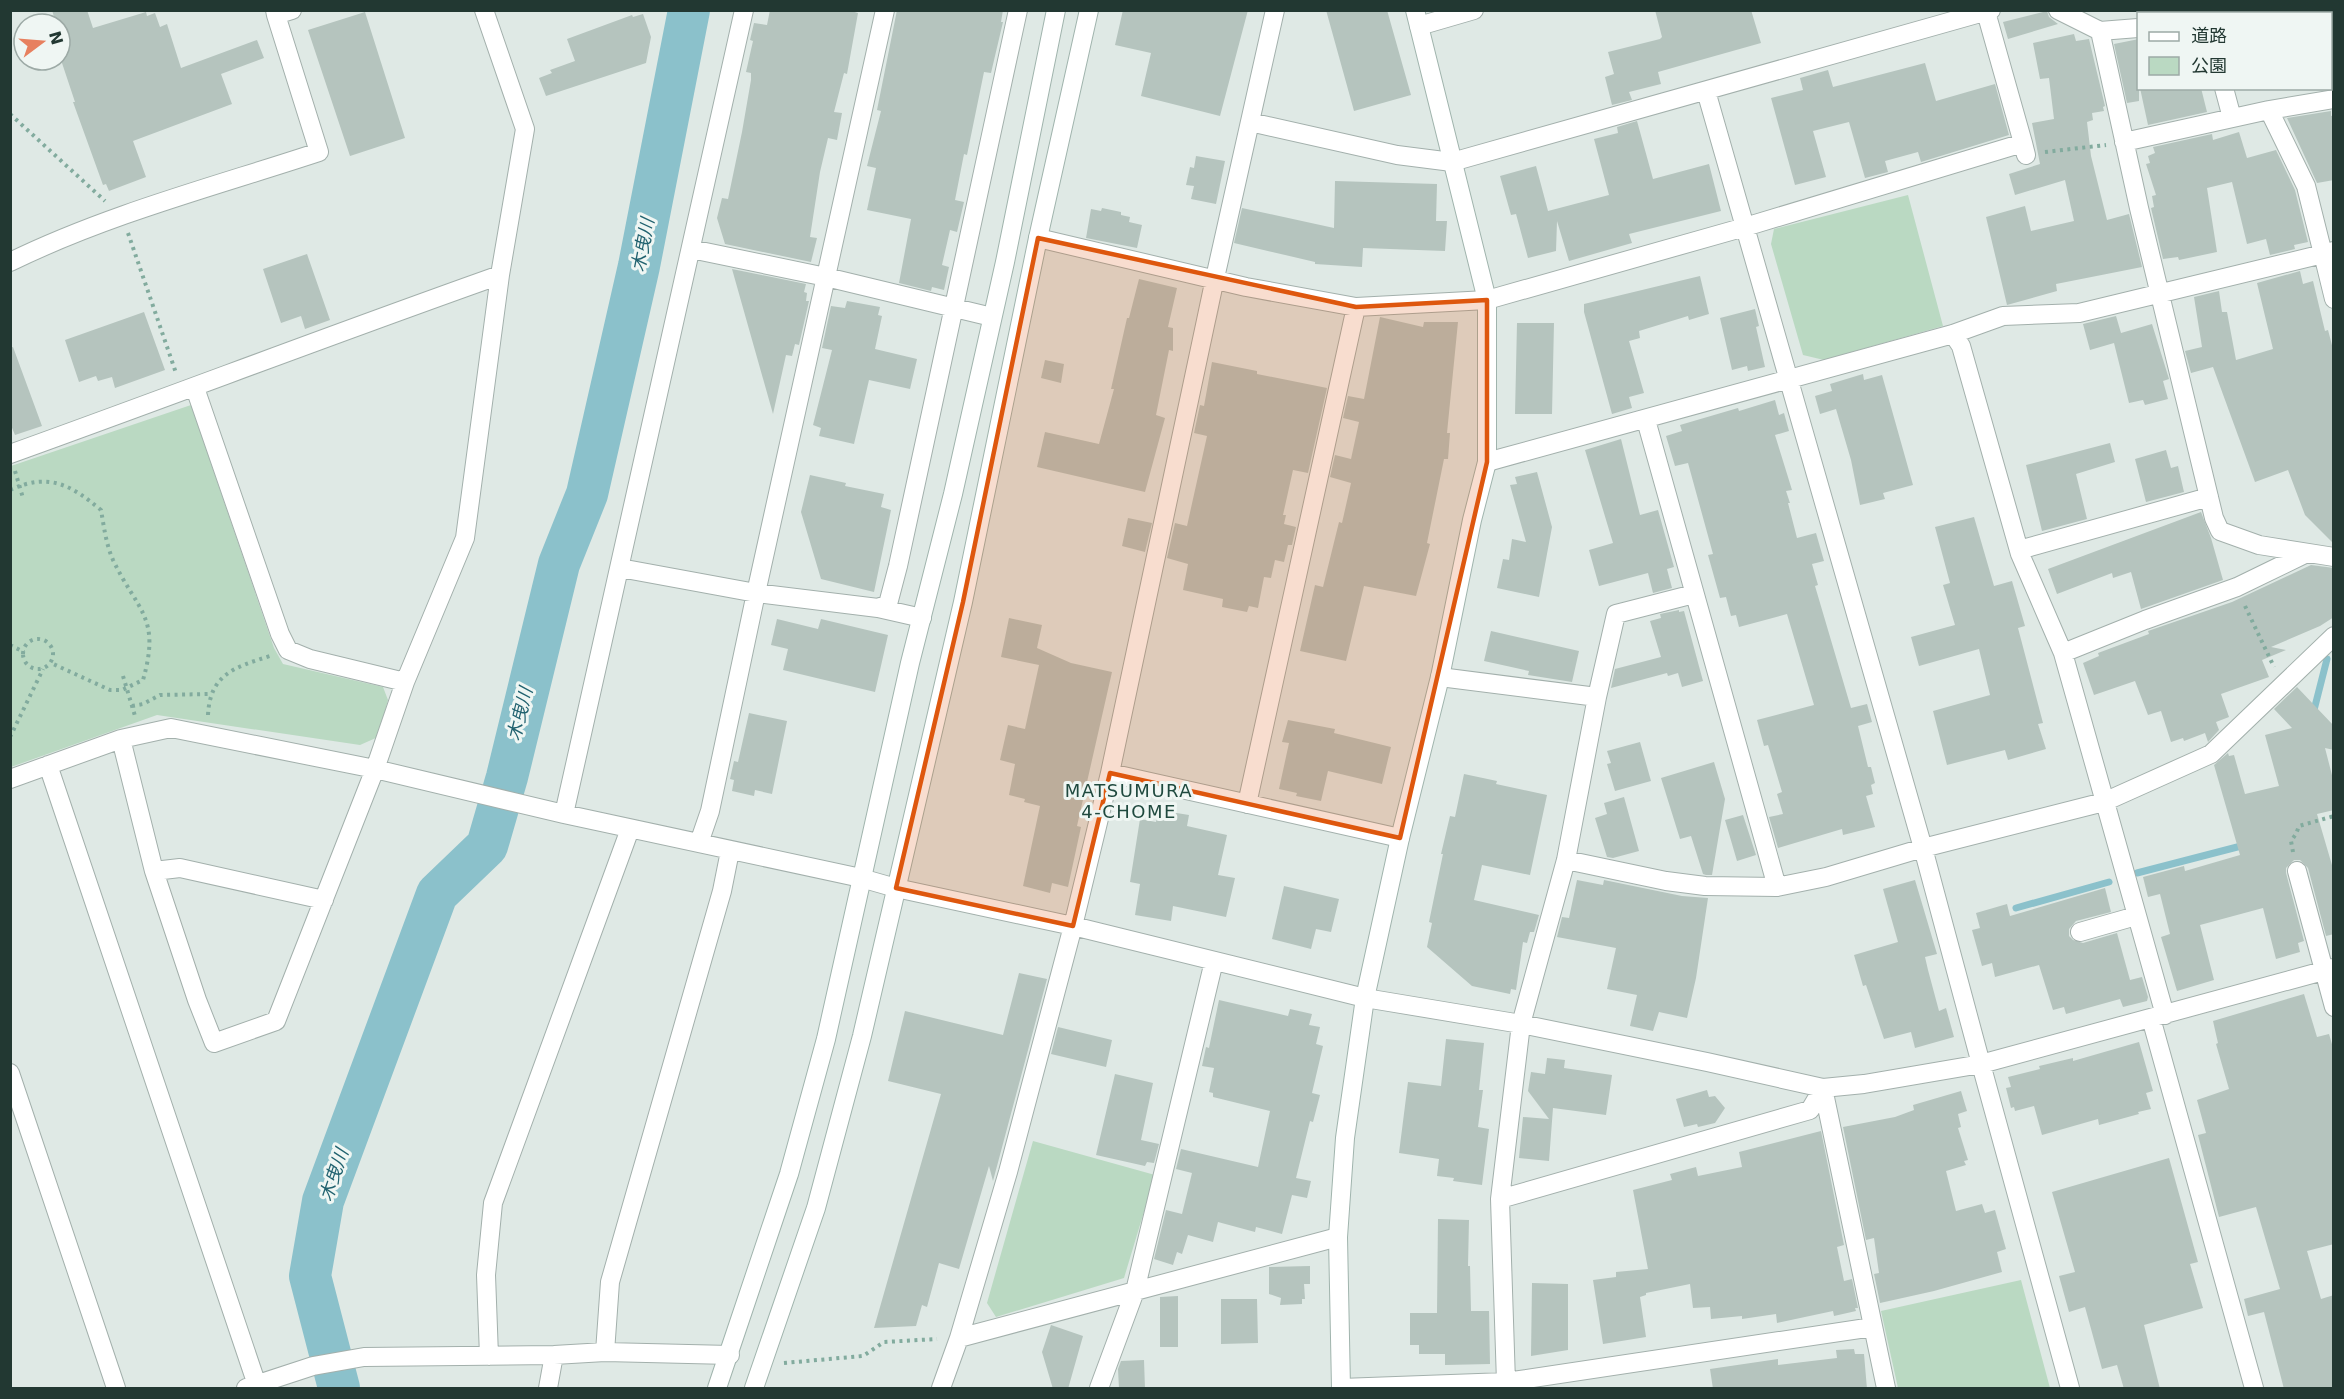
<svg xmlns="http://www.w3.org/2000/svg" width="2344" height="1399" viewBox="0 0 2344 1399" font-family="'DejaVu Sans','Noto Sans JP',sans-serif">
<style>
.green{fill:#bad9c2}
.lines{fill:none;stroke-linecap:round;stroke-linejoin:round}
.stream{stroke:#8bc1cb;stroke-width:7}
.river{stroke:#8bc1cb;stroke-width:42}
.building{fill:#b5c4be}
.street-casing{stroke:#a3b0ac;stroke-width:20}
.secondary-casing{stroke:#a0b4ad;stroke-width:20}
.path{stroke:#82ab9e;stroke-width:4;stroke-dasharray:3 4.5;stroke-linecap:butt}
.street{stroke:#fff;stroke-width:18}
.secondary{stroke:#fff;stroke-width:18}
.marked{fill:#de570e;fill-opacity:0.2;stroke:#de570e;stroke-width:4.5;stroke-linejoin:round}
.labels{text-anchor:middle;stroke-width:6;stroke-linejoin:round;paint-order:stroke}
.water-label{font-size:18px;font-style:italic;fill:#21626f;stroke:#eff6f3}
.neighbourhood-label{font-size:18px;letter-spacing:1.5px;fill:#1f493e;stroke:#eff6f3}
</style>
<rect width="100%" height="100%" fill="#dfe9e5"/>
<path class="green" d="M1908,195l35,131 -119,34 -21,-5 -32,-111 3,-15z
M191,405l83,243 9,16 100,23 5,13 -10,37 -18,8 -203,-30 -146,52v-301z
M1033,1141l122,34 -31,103 -128,39 -9,-14z
M2021,1280l29,108h-152l-17,-77z"/>
<g class="lines">
<path class="stream" d="M2313,714l14,-55
M2137,873l108,-28
M2016,908l93,-26"/>
<path class="river" d="M339,1388l-29,-112 13,-75 114,-307 50,-48 20,-69 52,-213 28,-70 52,-228 50,-256"/>
</g>
<path class="building" d="M52,10h35l6,18 53,-16 1,4 8,-3 5,14 7,-3 14,44 76,-28 7,18 -43,16 11,30 -99,37 13,36 -37,14 -3,-7 -3,1 -30,-83h2l-15,-45v-33h-4z
M770,10h78l10,3 -11,61 -3,-1 -10,39 8,1 -5,27 -9,-2 -8,34 -10,65 7,1 -6,24 -86,-18 -8,-26 5,-20 6,1 14,-67 9,-52v-7l-5,-1 7,-31 -3,-1 4,-17 13,2z
M897,10h106l-2,12h2l-12,51 -7,-1 -17,83 -3,-1 -9,46 9,2 -7,30 -7,-2 -8,35 7,2 -5,23 -12,-3 -1,4 -32,-8 12,-64 -44,-9 9,-42 -9,-2 14,-55 -4,-1z
M1123,10h125l-28,106 -79,-20 10,-43 -36,-8z
M1326,10h61l24,85 -57,16z
M1655,10h96l10,33 -103,29 3,12 -32,8 3,8 -20,5 -7,-28 9,-3 -6,-22 52,-13 2,-2z
M2047,11l2,6 9,7 -50,15 -5,-17z
M365,12l40,126 -55,18 -42,-126z
M643,14l8,23 -5,26 -100,33 -7,-18 13,-5 -2,-3 25,-9 -8,-22 65,-24 1,2z
M2074,34l2,7 13,-2 16,67 -2,1 1,4 -12,2 1,7 -6,2 4,34 16,64 22,-6 13,53 -86,17 1,7 -50,14 -21,-88 39,-11 6,25 43,-10 -9,-41 -50,15 -6,-21 31,-10 -8,-41 22,-4 -5,-41 -9,1 -7,-36z
M2139,39v62l-12,2 -13,-59z
M1925,63l11,38 59,-17 14,51 -88,27 -3,-10 -33,9 3,11 -23,6 -16,-56 -36,9 13,46 -31,8 -24,-87 32,-8 -3,-12 28,-8 5,17z
M2140,88h61l6,24 -59,13z
M2331,111v5l3,-1v65l-17,3 -30,-65z
M1637,121l16,58 56,-15 12,47 -92,23 3,9 -63,18 -12,-40 -1,30 -28,7 -12,-44 -5,1 -11,-39 36,-10 12,45 61,-16 -15,-56 24,-6 -1,-6z
M2239,132l8,26 29,-8 19,40 13,52 -14,3 1,4 -25,6 -4,-16 -19,5 -15,-62 -25,6 10,64 -38,8 -1,-3 -15,2 -12,-51 3,-1 -2,-11 4,-1 -10,-31 4,-1 -2,-7 7,-3 -2,-6 59,-13 1,6z
M1196,156l29,5 -9,43 -25,-5 3,-13 -8,-1 4,-18 4,1z
M1335,181l102,3 -1,37h11l-2,30 -82,-3 -1,19 -47,-3v-2l-81,-19 8,-35 92,20z
M1102,208l19,4v3l9,2 -1,5 13,3 -5,23 -51,-10 5,-29 10,2z
M307,254l23,66 -25,9 -4,-13 -20,7 -18,-54z
M732,269l74,15 -2,8 3,1 -1,8h3l-10,44 -4,-1 -3,12 -6,-1 -13,59z
M2300,271l3,13 10,-3 12,50 3,-1 6,23v191l-29,-29 -17,-45 -33,12 -42,-115 -22,6 -6,-22 17,-4 -8,-50 25,-6 3,21h5l9,48 37,-11 -16,-66z
M1700,276l9,38 -20,6 -1,-4 -49,15 1,7 -11,3 15,52 -15,4 3,11 -20,6 -28,-102v-8z
M1139,279l38,9 -9,39 5,1v23l-4,-1 -13,65 9,3 -20,74 -108,-25 8,-35 54,12 15,-55h-3l16,-71h2z
M847,301l33,6 -2,8 4,1 -7,33 42,10 -7,30 -41,-9 -15,64 -35,-8 2,-8 -8,-3 19,-75 -10,-2 9,-42 14,2z
M1755,309l4,17 -3,1 9,40 -17,4 -1,-5 -15,4 -12,-52z
M144,312l21,58 -50,18 -3,-11 -14,4 -2,-5 -17,6 -14,-42z
M2116,316l5,17 31,-9 17,55 -6,2 5,18 -23,6 -2,-5 -14,3 -15,-60 -24,7 -7,-26z
M1380,317l43,10 1,-5h34l-11,111h3l-2,26h-4l-17,84 3,1 -14,52 -52,-10 -18,75 -46,-10 15,-66 8,2 16,-65 3,1 9,-40 -21,-6 5,-22 16,4 8,-37 -16,-4 5,-22 16,3z
M1517,323h37l-2,91h-37z
M13,347l29,79 -27,9 -5,-12v-75z
M1045,360l19,4 -3,19 -20,-5z
M1212,362l45,9v3l70,14 -19,85 -15,-3 -10,45h3l-2,9 12,3 -4,18h-4l-4,17 -9,-2 -4,18 -7,-1 -6,31 -9,-2 -2,6 -25,-5 1,-8 -40,-9 5,-26 -21,-6 8,-35 12,3 20,-90 -13,-3 6,-28 4,1z
M1863,374l1,6 18,-5 31,110 -30,8 2,6 -25,6 -9,-45 -15,-51 -16,5 -5,-18 17,-5 -2,-7z
M1775,400l4,15 5,-2 5,18 -14,4 17,55 -6,1 4,12h-2l9,35 19,-5 8,28 -12,3 6,21 -3,1 36,122 16,-4 5,18 -14,4 10,41h3l4,16 -4,2 2,9 -7,2 9,31 -32,8 -1,-6 -64,19 -9,-31 14,-3 -6,-20 5,-2 -14,-47 -4,1 -7,-26 57,-15 -27,-91 -48,13 -3,-12 -5,1 -5,-19 -6,1 -12,-43 5,-1 -25,-91 -13,3 -9,-30 16,-5 -2,-6 58,-17 1,3z
M1621,439l19,76 18,-5 16,57 -7,2 5,19 -19,5 -5,-20 -49,13 -10,-36 24,-7 -28,-93z
M2110,443l5,19 -39,12 11,45 -45,12 -16,-66z
M2166,450l5,18 7,-2 6,26 -38,10 -11,-43z
M1537,472l15,55 -13,70 -42,-9 6,-29 6,1 3,-21 14,3 -16,-57 7,-1 -2,-7z
M810,475l36,8 -1,3 39,8 -3,13 10,3 -17,82 -53,-13 -20,-67z
M2201,512l10,26 12,42 -82,29 -10,-37 -18,6 -1,-5 -55,21 -9,-25z
M1974,517l20,69 18,-5 13,45 -7,2 25,95 -5,1 8,25 -38,11 -3,-10 -58,15 -14,-54 57,-16 -11,-46 -60,17 -8,-29 44,-12 -12,-40 7,-2 -15,-56z
M1128,518l24,5 -7,29 -23,-6z
M2311,565l23,3v49l-14,9 -49,21 15,3 -24,10 7,17 -48,17 8,23 -13,5 3,8 -11,12 -3,-9 -21,8 -1,-3 -12,4 -10,-31 -13,4 -13,-34 -41,14 -11,-32 16,-7 -1,-3 51,-19 -1,-3 84,-29z
M1679,610v2l5,-1 19,70 -21,6 -4,-14 -10,3 -1,-3 -56,15 4,-19 46,-12 -11,-36 11,-3 -1,-4z
M1009,618l33,7 -5,23 34,15 41,9 -35,154 4,1 -13,60 -16,-4 -2,10 -27,-7 17,-80 -16,-4 1,-3 -16,-4 6,-31 -15,-4 8,-35 17,4 14,-64 -38,-8z
M777,619l41,10 3,-10 67,16 -13,57 -92,-22 5,-21 -17,-4z
M1491,631l88,20 -7,31 -44,-7 1,-4 -45,-10z
M2297,687l37,39v24l-9,-2 9,35v27l-17,4 17,58v62l-8,2 -18,-68 -8,-8h-6l-8,8v5l18,68 -6,2 2,9 -24,7 -13,-51 -63,17 14,55 -37,11 -16,-54 9,-3 -10,-40 -12,3 -5,-20 41,-11 1,5 55,-16 -26,-90 14,-12 1,3 5,-1 11,39 34,-8 -14,-51 27,-7 -18,-19z
M749,713l38,8 -15,73 -17,-4 -1,6 -22,-5 2,-11 -4,-1 4,-18 4,1z
M1288,720l47,9 -1,4 57,14 -9,37 -54,-13 -7,30 -25,-5 1,-3 -18,-4 10,-46 -7,-1z
M1640,742l11,39 -36,10 -8,-27 4,-1 -4,-12z
M1714,762l11,37 -13,76h-6l-3,-1 -12,-38 -11,3 -19,-61z
M1464,774l33,7 -1,3 51,11 -17,80 -48,-10 -8,35 65,15 -5,17h-4l-3,11 -4,-1 -7,48 -5,-1 -1,5 -38,-8 -45,-39 5,-24 -3,-1 14,-68h-2l9,-38 5,1z
M1624,797l15,54 -26,7 -6,-1 -12,-39 12,-4 -3,-11z
M1158,810l31,5 -2,11 40,9 -9,40 17,3 -9,39 -53,-11 -2,15 -36,-6 5,-31 -10,-2 10,-63 16,3z
M1743,815l13,40 -19,6 -12,-41z
M1577,880l26,5 1,-5 78,16 26,2 -12,80 -9,40 -28,-6 -6,19 -23,-5 7,-31 -30,-6 9,-41 -59,-11 5,-20 7,1z
M1915,880l22,74 -12,3 3,13 11,41 7,-3 8,29 -39,11 -4,-16 -27,7 -18,-54 -3,1 -9,-31 44,-13 -15,-53z
M1284,886l55,13 -8,33 -15,-3 -5,20 -39,-10z
M2105,888l6,24 -35,9 -7,8v7l4,4 10,3 34,-10 13,47 12,-3 6,20 -1,4 -24,6 -3,-8 -54,15 -2,-7 -11,3 -14,-45 -44,12 -3,-14 -10,3 -10,-36 8,-2 -4,-15 31,-9 3,12z
M1019,973l28,6 -54,202 -4,-15 -30,103 -20,-6 -12,44 -5,-2 -6,21 -42,2 67,-234 -53,-13 17,-70 98,24z
M2304,994l13,43 12,-3 5,17v193l-27,7 14,48 13,-4v94h-50l-20,-77 -16,4 -4,-17 36,-10 -24,-82 -37,10 -21,-82 8,-2 -9,-33 32,-11 -13,-45 2,-1 -5,-22z
M1219,1000l69,16 2,-7 22,5 -3,11 11,2 -4,17 7,2 -11,47 8,2 -7,27 -3,-1 -14,57 15,3 -4,17 -15,-3 -10,39 -26,-7 -1,5 -37,-10 -5,20 -25,-7 -6,19 -5,-2 -4,13 -19,-6 12,-49 16,4 10,-41 -16,-4 5,-20 77,18 12,-56 -57,-14v-4l-4,-1 5,-24 -12,-2 4,-19 3,1z
M1058,1027l54,13 -6,27 -55,-13z
M1446,1039l38,4 -5,47h4l-5,37 11,2 -7,56 -29,-4 1,-3 -17,-2 2,-17 -40,-6 9,-71 33,4z
M2139,1042l14,49 -7,2 5,16 -13,3 1,2 -40,11 -1,-6 -56,16 -8,-29 -19,5 -1,-4 -3,1 -5,-20 5,-1 -3,-10 32,-8 -1,-3 34,-8v3z
M1547,1058l18,2 -1,8 48,7 -6,40 -53,-7 -4,53 -30,-3 4,-41 26,2 -21,-28 3,-19 14,2z
M1115,1074l38,9 -12,57 18,4 -5,19 -7,-1 -2,4 -49,-11z
M1707,1090l2,7 6,-1 10,12 -10,15 -17,4 -1,-3 -13,3 -8,-28z
M1961,1091l6,20 -9,3 3,13 -3,1 10,32 -4,1 2,4 -20,6 10,40 26,-7 3,9 10,-3 11,39 -9,3 5,20 -68,19 -54,12 -6,-29 5,-1 -5,-35 -8,2 -23,-113 52,-10 19,-7 -1,-5z
M1821,1131l23,114 -7,2 7,34 8,-2 6,29h-3l1,3 -22,5 -1,-5 -56,12 -1,-9 -34,5v-3l-31,3 -1,-12 -17,1 -3,-24 -44,9v2l-6,2 6,40 -43,7 -10,-64 23,-3v-5l32,-3 -15,-79 39,-10 -2,-6 26,-7 2,9 44,-9 -3,-15z
M2169,1158l29,104 -8,2 13,44 -59,17 16,64h-36l-7,-24 -15,4 -17,-62 -16,5 -10,-36 16,-4 -23,-80z
M1438,1219l31,1 -1,46h2l1,45h18l1,53 -45,1v-11h-26v-9h-9v-32h27z
M1310,1266v18h-6l1,15h-3v5l-22,1 1,-7 -12,-4v-27z
M1532,1283l36,1v66l-37,6z
M1178,1296v51h-18v-50z
M1221,1299h36l1,44 -37,1z
M1051,1325l32,11 -15,53h-15l-11,-37z
M1854,1349l1,5h9l3,35h-154l-3,-20 68,-10v6l59,-7 -1,-8z
M1144,1360l1,29h-26l-1,-20 3,-8z"/>
<g class="lines">
<g class="street-casing">
<path id="street" d="M275,10l1,5 16,-5
M2058,10l42,21 39,177 75,310 6,13 39,14 75,12
M1986,12l37,131
M1419,26l55,-16
M2100,31l38,-3
M2224,88l8,30
M1706,91l217,757 58,216 353,-96
M2269,110l37,76 17,68 11,-3
M1250,122l147,33 55,7 539,-152
M2124,142l145,-32 65,-11
M1038,238l208,49 110,20 131,-7 258,-73 278,-84 3,12
M691,249l135,28 166,40
M10,262c98,-48 206,-76 309,-110l-43,-137
M1953,334l8,12 59,208 43,99 102,362
M1646,420l131,467
M10,454c164,-59 326,-121 490,-179l25,-146 -41,-119
M1487,462l466,-128 50,-18 76,-3 244,-59 11,45
M2019,550l190,-53
M620,568l136,25 122,15 10,-4 10,-38 120,-556
M878,608l44,10
M2063,653l82,-33 92,-33 70,-34
M1440,677l157,20 -31,163 -45,164 -21,175 6,183 367,-55
M405,682l60,-144 35,-263
M1597,697l19,-83 78,-20
M121,739l33,132 43,129 17,43 62,-22 99,-252 30,-87 -95,-23 -22,-9 -8,-16 -85,-246
M48,765l209,620
M1110,773l290,65
M10,779l111,-40 50,-11 204,41 189,45 297,64 35,10 177,38 292,72 156,26 186,38 116,26 41,-4 117,-20 89,324
M1247,804l109,-497
M564,814l180,-804
M699,843l11,-32 46,-218 129,-583
M1566,860l100,21 39,5 72,1 49,-10 97,-29 181,-46 107,-48 123,-118
M154,871l26,-3 144,32
M2297,871l37,136
M2080,932l56,-16
M2151,1018l103,370
M10,1073l106,315
M1823,1088l63,300
M1500,1199l310,-89 13,-22
M959,1338l49,-166 65,-246 37,-153 105,-495 60,-268
M605,1352l5,-70 112,-391 8,-40
M489,1356l-3,-81 7,-72 137,-374
M246,1388l67,-22 51,-9 190,-2 51,-3 125,3
M548,1388l6,-33
M941,1388l18,-50 379,-101
M1099,1388l36,-97 79,-330
M1341,1388l165,-6v6"/>
</g>
<g class="secondary-casing">
<path id="secondary" d="M717,1388l72,-214 37,-135 84,-376 43,-169 52,-232 51,-252
M754,1388l62,-180 46,-172 101,-434 75,-364 51,-228
M1341,1388l-3,-151 7,-99 20,-140 35,-160 40,-161 32,-157 15,-58v-162l-72,-290"/>
</g>
<path class="path" d="M10,114l95,87
M2045,152l61,-7
M128,233l48,140
M15,471l8,27
M10,490c39,-18 61,-5 91,20 3,17 5,34 12,50 25,52 48,57 30,120l-21,10h-12l-59,-27
M2245,606l29,61
M23 654a15 15 0 1 1 30 0a15 15 0 1 1-30 0Z
M10,645l14,7
M123,676l12,40
M132,706l11,-2 17,-9 50,-1
M208,715c2,-41 27,-48 62,-59
M10,737l33,-68
M2293,852l-2,-11 5,-7 3,-8 35,-10
M784,1363l79,-7 21,-14 53,-3"/>
<use href="#street" class="street"/>
<use href="#secondary" class="secondary"/>
</g>
<path class="marked" d="M1038,238l318,69 131,-7v162l-87,376 -290,-65 -37,153 -177,-38 67,-286z"/>
<g class="labels">
<g class="water-label">
<text transform="translate(643 245) rotate(-79)" y="6">木曳川</text>
<text transform="translate(520 714) rotate(-76)" y="6">木曳川</text>
<text transform="translate(334 1175) rotate(-71)" y="6">木曳川</text>
</g>
<g class="neighbourhood-label">
<text x="1129" y="797">MATSUMURA<tspan x="1129" dy="21">4-CHOME</tspan></text>
</g>
</g>
<rect width="2344" height="1399" fill="none" stroke="#223832" stroke-width="24"/>
<rect x="2137" y="12" width="195" height="78" fill="#eff6f3" stroke="#9daaa6" stroke-width="1.5"/>
<rect x="2149" y="32" width="30" height="9" fill="#ffffff" stroke="#9daaa6" stroke-width="1.5"/>
<text x="2191" y="42" font-size="18" fill="#223832">道路</text>
<rect x="2149" y="57" width="30" height="18" fill="#bad9c2" stroke="#9daaa6" stroke-width="1.5"/>
<text x="2191" y="72" font-size="18" fill="#223832">公園</text>
<g transform="translate(42 42) rotate(74)"><circle r="28" fill="#eff6f3" stroke="#9daaa6" stroke-width="1.5"/>
<path d="M0-4.5L10 22L0 15L-10 22Z" fill="#e7805f"/>
<text y="-9" font-size="16" font-weight="bold" text-anchor="middle" fill="#223832">N</text>
</g>
</svg>
